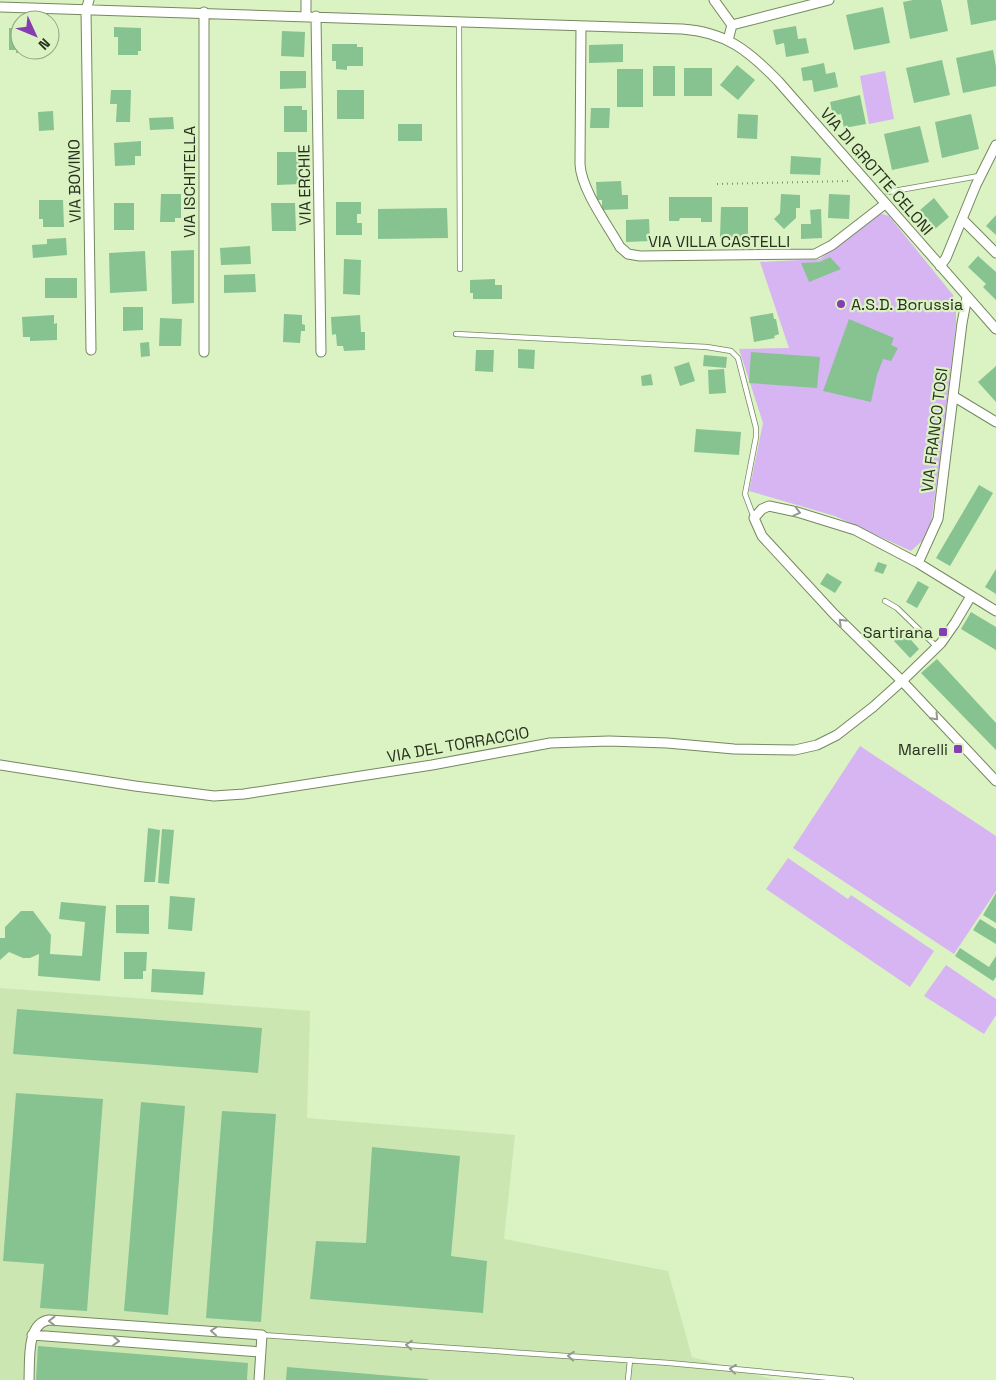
<svg xmlns="http://www.w3.org/2000/svg" width="996" height="1380" viewBox="0 0 996 1380" font-family="'Space Grotesk',sans-serif">
<style>
.built{fill:#cce6b2}
.green{fill:#d7b5f3}
.building{fill:#86c391}
.lines{fill:none;stroke-linecap:round;stroke-linejoin:round}
.lane-casing{stroke:#74895f;stroke-width:6}
.street-casing{stroke:#74895f;stroke-width:11}
.path{stroke:#808f6f;stroke-width:2;stroke-dasharray:1 4;stroke-linecap:butt}
.lane{stroke:#fff;stroke-width:4.5}
.street{stroke:#fff;stroke-width:9}
.oneway{stroke:#94988f}
.poi-dot{fill:#843eb1;stroke:#dbf2c3;stroke-width:2}
.labels{text-anchor:middle;stroke-width:4.5;stroke-linejoin:round;paint-order:stroke}
.street-label{font-size:16px;fill:#28311f;stroke:#dbf2c3}
.poi-label{font-size:16px;fill:#28311f;stroke:#dbf2c3;text-anchor:end}
</style>
<rect width="100%" height="100%" fill="#dbf2c3"/>
<path class="built" d="M0,988l310,23 -3,107 208,17 -11,104 164,32 24,86 83,23h-775z"/>
<path class="green" d="M885,71l9,48 -25,5 -9,-48z
M879,213l10,3 64,79 3,16v13l-16,135 -9,64 -9,18 -11,10 -76,-35 -86,-25 14,-68 -24,-74 50,-1 -29,-86 60,-3z
M860,746l136,90v55l-42,63 -161,-106z
M788,858l60,41 3,-4 83,56 -24,36 -144,-98z
M946,965l50,34v16l-12,19 -60,-38z"/>
<path class="building" d="M913,0h28l7,31 -38,8 -7,-37z
M967,0h29v20l-25,5z
M883,7l7,36 -36,7 -8,-35z
M796,26l2,13 8,-1 3,15 -23,4 -2,-14 -8,2 -3,-15z
M114,27l27,1v23h-3v4h-20v-18h-4z
M9,28h11v22h7l1,3h-12v-3h-7z
M282,31l23,1 -1,25 -23,-1z
M332,44h25v3h6v19h-16v4l-11,-1v-8h-4z
M623,44v18l-34,1v-18z
M993,50l3,17v19l-33,7 -7,-35z
M942,60l8,35 -36,8 -8,-35z
M824,63l2,11 9,-2 3,15 -24,5 -2,-12 -9,1 -2,-13z
M737,65l18,15 -17,20 -18,-15z
M653,66h22v30h-22z
M684,68h28v28h-28z
M617,69h26v38h-26z
M280,71h26v17l-26,1z
M111,90h20l-1,32h-14l1,-18h-7z
M337,90h27v29h-27z
M860,95l6,29 -22,4 -3,-14 -8,2 -3,-14z
M284,106h18v4h5v22h-23z
M591,108h19l-1,20h-19z
M53,111l1,19 -15,1 -1,-19z
M738,114l20,1 -1,24 -20,-1z
M971,114l8,35 -37,9 -7,-36z
M173,117l1,12 -24,1 -1,-12z
M398,124h24v17h-24z
M920,126l9,36 -37,8 -8,-36z
M141,141v15h-6v9l-20,1 -1,-23z
M277,152h22l1,32 -23,1z
M791,156l30,2 -1,17 -30,-1z
M621,181l1,14h6v14l-26,1v-10h-5l-1,-18z
M161,194h20v24h-6v4h-15z
M781,194l19,1v13h-4v10l-12,11 -10,-10 6,-6z
M829,194l21,1 -1,24 -21,-1z
M669,197h43v25h-11v-4h-21l-1,3h-10z
M934,198l15,19 -14,12 -15,-19z
M39,200h24l1,27h-21v-8h-4z
M336,202h25v12h-4v9h5v12h-26z
M114,203h20v27h-20z
M271,203h24l1,28h-24z
M721,207h27v31h-28z
M447,208l1,30 -70,1v-30z
M821,209l1,29 -21,1v-15h10l-1,-14z
M996,215v20l-10,-9z
M649,219l1,22 -24,1v-22z
M66,238l1,17 -34,3 -1,-13 15,-1v-5z
M250,246l1,18 -30,1 -1,-17z
M194,250v53l-22,1 -1,-53z
M145,251l2,40 -37,2 -1,-40z
M978,256l18,16v28l-13,-13 3,-3 -18,-17z
M830,257l11,12 -32,13 -8,-19 19,-1z
M344,259l17,1 -1,35 -17,-1z
M255,274l1,18 -32,1v-18z
M45,278h32v20h-32z
M495,279v6h7v14h-29v-6h-3v-13z
M123,307h20v23l-20,1z
M773,313l1,6h2l3,15 -5,2 1,2 -21,4 -4,-25z
M284,314l18,1v9l3,1v6h-4l-1,12 -17,-1z
M54,315v9l3,-1v17l-27,1v-4h-7l-1,-20z
M360,315l1,17h4v18l-21,1 -1,-5h-6l-1,-12 -4,1 -1,-18z
M160,318l22,1 -1,27h-22z
M849,319l45,19 -3,7 7,3 -7,13 -8,-2 -6,16 -6,27 -48,-11z
M149,342l1,14 -9,1 -1,-14z
M518,349l17,1 -1,19 -16,-1z
M476,350h18l-1,22 -18,-1z
M751,352l69,5 -3,31 -68,-5z
M704,355l23,2 -1,11 -23,-2z
M689,362l6,19 -15,5 -6,-19z
M996,366v36l-18,-20z
M724,369l2,24 -17,1 -1,-24z
M651,374l2,11 -11,1 -1,-10z
M696,429l45,3 -2,23 -45,-3z
M979,485l14,8 -43,73 -14,-8z
M878,562l9,3 -4,9 -9,-3z
M996,569v25l-11,-7z
M827,573l15,9 -7,11 -15,-9z
M918,581l11,6 -12,21 -11,-6z
M971,612l25,15v23l-35,-21z
M904,632l15,17 -9,9 -16,-17z
M937,659l59,64v27l-75,-77z
M148,828l12,2 -5,52h-11z
M162,829l12,1 -5,54 -11,-1z
M996,893v30l-13,-8z
M170,896l25,2 -3,33 -24,-2z
M61,902l45,4 -6,75 -62,-5 1,-22 -9,4h-7l-14,-6 -9,8v-22h5v-11l16,-16h12l18,24 -1,19 32,2 3,-34 -26,-3z
M116,905h33v29l-33,-1z
M980,919l16,10v15l-23,-14z
M960,948l29,19 7,-11v21l-3,4 -38,-25z
M124,952h23l-1,19h-3v8h-19z
M152,969l53,3 -2,23 -52,-3z
M17,1009l245,19 -4,45 -245,-19z
M16,1093l87,6 -16,212 -47,-3 4,-44 -41,-3z
M141,1102l44,4 -17,209 -44,-4z
M222,1111l54,3 -15,208 -55,-4z
M372,1147l88,9 -9,100 36,5 -4,52 -173,-14 6,-58 50,2z
M38,1346l210,17 -1,17h-211z
M287,1367l141,12v1h-142z"/>
<g class="lines">
<g class="lane-casing">
<path id="lane" d="M459,22l1,247
M888,192l91,-16
M456,334l251,13 24,4 7,7 18,70v9l-11,57 9,24
M885,601l12,7 40,39
M262,1335l407,28 182,17
M628,1380l2,-20"/>
</g>
<g class="street-casing">
<path id="street" d="M89,0l-3,10 5,340
M306,0v17
M714,0l18,25 -4,15
M0,7l682,22c44,3 67,22 96,52l218,248
M204,12v340
M316,16l5,336
M732,25l97,-25
M581,26l-1,138c1,25 27,60 40,83l8,7 12,2 175,-2 17,-9 53,-41
M962,219l34,34
M940,266l6,-8 30,-73 20,-40
M953,396l43,26
M918,563l20,-44 24,-196 5,-26
M996,611l-78,-48 -63,-33 -58,-18 -28,-6 -7,3 -8,9 8,18 72,78 68,67 94,100
M0,765l135,21 79,10 30,-2 188,-29 118,-22 59,-2 58,2 67,6 61,1 22,-5 20,-10 36,-28 29,-26 39,-38 14,-20 16,-27
M32,1335l229,17
M29,1380c1,-18 -3,-57 20,-60l213,15 -3,45"/>
</g>
<path class="path" d="M717,184l134,-3"/>
<use href="#lane" class="lane"/>
<use href="#street" class="street"/>
</g>
<defs><path id="oneway-chevron" d="M-2-3.5L2.5 0L-2 3.5" fill="none" stroke-width="1.6" stroke-linecap="round" stroke-linejoin="round" transform="scale(1.25)"/></defs>
<g class="oneway">
<use href="#oneway-chevron" transform="translate(797 512) rotate(15)"/>
<use href="#oneway-chevron" transform="translate(842 622) rotate(-135)"/>
<use href="#oneway-chevron" transform="translate(935 717) rotate(47)"/>
<use href="#oneway-chevron" transform="translate(52 1321) rotate(180)"/>
<use href="#oneway-chevron" transform="translate(214 1331) rotate(-176)"/>
<use href="#oneway-chevron" transform="translate(116 1341) rotate(4)"/>
<use href="#oneway-chevron" transform="translate(409 1345) rotate(-176)"/>
<use href="#oneway-chevron" transform="translate(571 1356) rotate(-176)"/>
<use href="#oneway-chevron" transform="translate(733 1369) rotate(-174)"/>
</g>
<g class="poi-dot">
<circle cx="841" cy="304" r="5"/>
<rect x="938" y="627" width="10" height="10" rx="2.5"/>
<rect x="953" y="744" width="10" height="10" rx="2.5"/>
</g>
<g class="labels">
<g class="street-label">
<text transform="translate(877 171) rotate(49)" y="6">VIA DI GROTTE CELONI</text>
<text transform="translate(74 181) rotate(-91)" y="6">VIA BOVINO</text>
<text transform="translate(189 182) rotate(-90)" y="6">VIA ISCHITELLA</text>
<text transform="translate(304 185) rotate(-91)" y="6">VIA ERCHIE</text>
<text x="719" y="247">VIA VILLA CASTELLI</text>
<text transform="translate(934 430) rotate(-83)" y="6">VIA FRANCO TOSI</text>
<text transform="translate(458 744) rotate(-10)" y="6">VIA DEL TORRACCIO</text>
</g>
<g class="poi-label">
<text x="851" y="310" text-anchor="start">A.S.D. Borussia</text>
<text x="933" y="638">Sartirana</text>
<text x="948" y="755">Marelli</text>
</g>
</g>
<g transform="translate(35 35) rotate(134)"><circle r="24" fill="#dbf2c3" stroke="#93a581"/>
<path d="M0-4L9 19L0 12L-9 19Z" fill="#843eb1"/>
<text y="-8" font-size="14" font-weight="bold" text-anchor="middle" fill="#28311f">N</text>
</g>
</svg>
